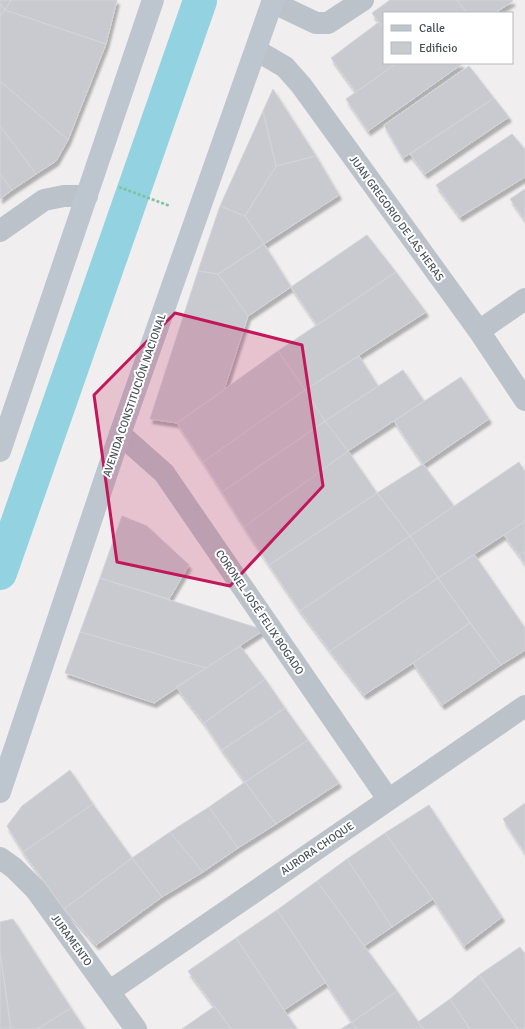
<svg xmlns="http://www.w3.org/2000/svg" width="525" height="1029" viewBox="0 0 525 1029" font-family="Signika,sans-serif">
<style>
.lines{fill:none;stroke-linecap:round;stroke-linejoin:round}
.stream{stroke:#93d2e1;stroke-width:10}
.canal{stroke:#93d2e1;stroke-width:34}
.building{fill:#c9cad0;stroke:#d2d4d8;filter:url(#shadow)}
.path{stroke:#7dc39f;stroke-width:2.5;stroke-dasharray:3 2;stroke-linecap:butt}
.minor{stroke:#bbc2c9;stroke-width:22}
.secondary{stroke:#bdc6cf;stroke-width:22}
.marked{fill:#c2185b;fill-opacity:0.2;stroke:#c2185b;stroke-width:3;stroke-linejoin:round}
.labels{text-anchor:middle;stroke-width:4;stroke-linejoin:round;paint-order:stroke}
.street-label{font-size:11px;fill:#485159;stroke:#fff}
</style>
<defs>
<filter id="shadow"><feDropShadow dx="2.5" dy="4.5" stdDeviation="1" flood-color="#0004"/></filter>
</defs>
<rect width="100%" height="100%" fill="#f0eeee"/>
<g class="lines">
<path class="stream" d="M200,1v-1"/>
<path class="canal" d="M0,573l200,-572"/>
</g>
<path class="building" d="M0,0h11l-6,10 -5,-7z
M11,0h106l-11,44 -101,-34z
M390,0h67l10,13h-83v16l-12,-16z
M457,0h55l1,1 -18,12h-28z
M0,3l5,7 -5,6z
M5,10l101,34 -38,96 -68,-59v-65z
M379,22l5,7v34h13l-41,29 -25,-34z
M397,63h63l2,1 -94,67 -22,-32z
M469,66l25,32 -91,60 -19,-33z
M0,81l68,59 -12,21 -20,13 -36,-48z
M273,89l43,67 -40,10 -13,-55z
M494,98l15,19 -84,57 -15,-20z
M263,111l13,55 -31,50 -25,-10z
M0,126l36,48 -24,16 -12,-16z
M512,134l13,15v28l-65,40 -24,-32z
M316,156l23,39 -75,49 -19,-28 31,-50z
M0,174l12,16 -12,9z
M525,189v31l-15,-21z
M220,206l25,10 19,28 -46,30 -20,-3z
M367,235l29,37 -79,53 -26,-38z
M264,244l27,43 -43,29 -30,-42z
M198,271l20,3 30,42 -24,74 -47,33 -27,-4z
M396,272l30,40 -121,78 -27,-39z
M278,351l27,39 -102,72 -26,-39z
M359,356l19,30 -53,35 -20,-31z
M403,370l21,31 -76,50 -23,-30z
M461,377l28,42 -66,45 -29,-43z
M305,390l20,31 -103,71 -19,-30z
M325,421l23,30 -104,76 -22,-35z
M348,451l29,42 -108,72 -25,-38z
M519,462l6,10v49l-87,57 -28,-42z
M423,464l31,42 -44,30 -33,-43z
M377,493l33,43 -110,75 -31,-46z
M122,516l25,10 42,39 -20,34 -69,-21z
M525,521v30l-6,4 -15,-20z
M410,536l28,42 -108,73 -30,-40z
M525,551v13l-6,-9z
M474,554l51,74v22l-24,15 -63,-87z
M100,578l164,52 -58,38 -126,-36z
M438,578l32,45 -57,40 -49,32 -34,-44z
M470,623l31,42 -59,40 -29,-42z
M80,632l126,36 -52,35 -89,-30z
M240,646l25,33 -61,44 -28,-36z
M265,679l20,29 -63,42 -18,-27z
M285,708l23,32 -63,42 -23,-32z
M308,740l31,43 -63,41 -31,-42z
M70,770l23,34 -70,48 -16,-26 15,-20z
M245,782l31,42 -38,24 -29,-41z
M525,803v50l-22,-34z
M93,804l39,54 -68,51 -41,-57z
M429,805l73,112 -38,29 -31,-47 -48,-66z
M209,807l29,41 -35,24 -33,-40z
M170,832l33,40 -41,25 -30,-39z
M385,833l48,66 -41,28 -45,-68z
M132,858l30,39 -66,48 -32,-36z
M347,859l45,68 -28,19 -47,-65z
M317,881l80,110 -45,31 -75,-112z
M277,910l49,72 -42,28 -48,-72z
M13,919l58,89 -34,21h-26l-11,-77v-30z
M236,938l48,72 13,19h-66l-43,-58z
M520,947l5,7v75h-7l-39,-54z
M0,952l11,77h-11z
M479,975l39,54h-48l-20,-30z
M397,991l26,38h-66l-5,-7z
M450,999l20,30h-47l-5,-7z
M215,1006l16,23h-49z
M71,1008l14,21h-48z
M352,1022l5,7h-16z"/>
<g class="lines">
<path class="path" d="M119,187l51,19"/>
<path class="minor" d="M272,2l44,21h12l35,-23
M256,50l29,17 16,18 178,246 46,69
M0,231l44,-31 20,-4h23
M479,331l46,-32
M120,434l44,39 224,326
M0,858l14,10 22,22 100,139
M110,991l415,-285"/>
<path class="secondary" d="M0,451l153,-451
M0,792l120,-358 153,-434"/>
</g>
<path class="marked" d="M175,313l127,32 21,141 -93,100 -113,-24 -23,-167z"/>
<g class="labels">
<g class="street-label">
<text transform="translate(397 218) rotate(54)" y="4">JUAN GREGORIO DE LAS HERAS</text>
<text transform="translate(134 395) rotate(-71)" y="4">AVENIDA CONSTITUCIÓN NACIONAL</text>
<text transform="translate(260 612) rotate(56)" y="4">CORONEL JOSÉ FELIX BOGADO</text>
<text transform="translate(317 848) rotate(-34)" y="4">AURORA CHOQUE</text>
<text transform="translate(72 940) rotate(54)" y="4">JURAMENTO</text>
</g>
</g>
<rect x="383" y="12" width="130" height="52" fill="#ffffff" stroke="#b6b9bd"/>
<rect x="391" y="25" width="20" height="6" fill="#bdc6cf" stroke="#b6b9bd"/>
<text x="419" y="32" font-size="12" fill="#485159">Calle</text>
<rect x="391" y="42" width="20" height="12" fill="#c9cad0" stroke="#b6b9bd"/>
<text x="419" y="52" font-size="12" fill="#485159">Edificio</text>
</svg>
